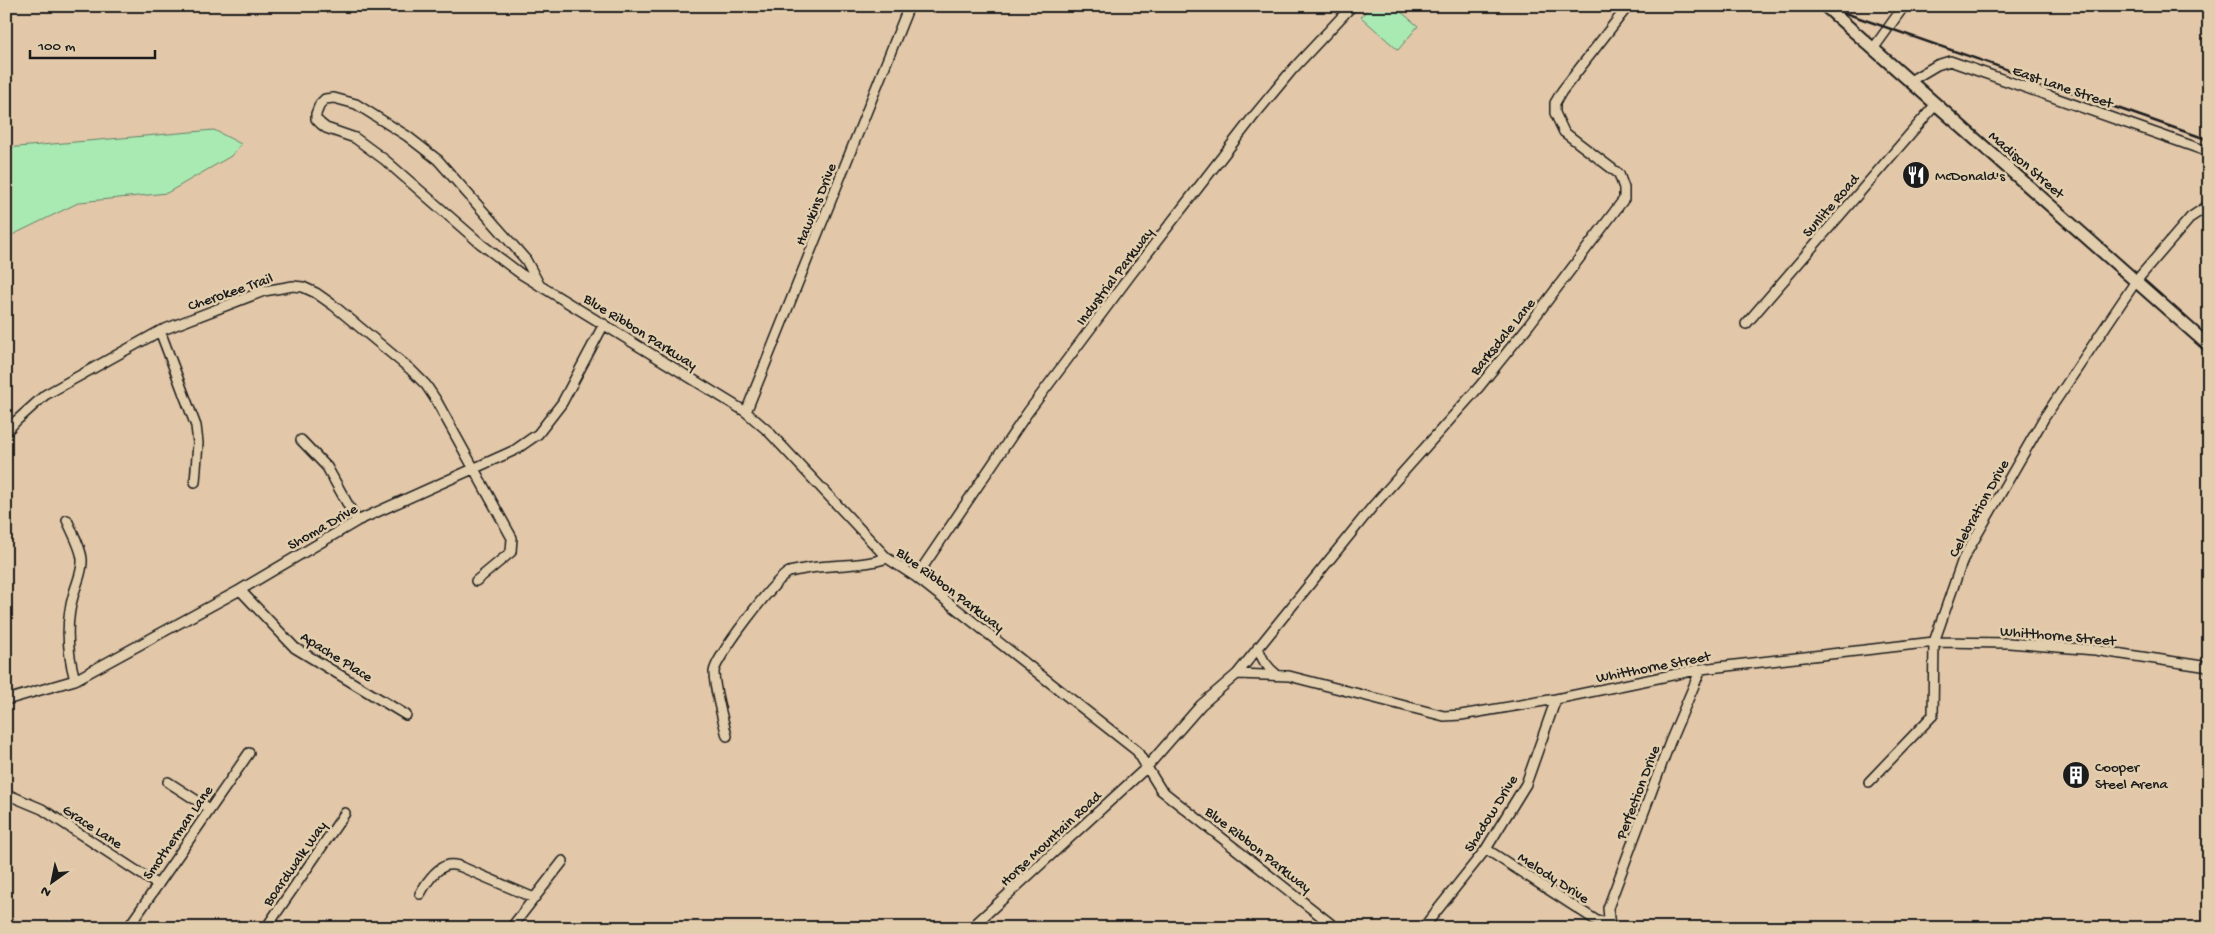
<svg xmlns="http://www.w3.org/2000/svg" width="2215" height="934" viewBox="0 0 2215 934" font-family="'Gochi Hand',sans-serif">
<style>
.green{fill:#a9e9b2;stroke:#628267}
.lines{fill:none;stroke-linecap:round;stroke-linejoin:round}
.minor-casing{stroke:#1c1c1c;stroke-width:12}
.major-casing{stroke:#1c1c1c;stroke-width:15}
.minor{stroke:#e2cead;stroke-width:9}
.major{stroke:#e2cead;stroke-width:11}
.rail{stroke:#1c1c1c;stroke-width:2.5}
.labels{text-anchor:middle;stroke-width:5;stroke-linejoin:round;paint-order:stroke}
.street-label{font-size:15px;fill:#1c1c1c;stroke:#e2cead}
.poi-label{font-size:15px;fill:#1c1c1c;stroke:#e2cead;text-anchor:start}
</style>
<rect width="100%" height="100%" fill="#e2c7a9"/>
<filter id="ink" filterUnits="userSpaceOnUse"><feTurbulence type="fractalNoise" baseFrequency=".02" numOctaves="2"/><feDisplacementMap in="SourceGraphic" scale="10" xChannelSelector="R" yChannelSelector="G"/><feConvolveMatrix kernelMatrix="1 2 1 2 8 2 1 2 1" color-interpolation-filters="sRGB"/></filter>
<g filter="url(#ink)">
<path class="green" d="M1370,6h24l24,20 -20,24 -37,-33z
M214,130l27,14 -10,12 -64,37 -87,9 -74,36v-90z"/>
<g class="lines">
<g class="minor-casing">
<path id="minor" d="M1873,49l31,-43
M1910,81l27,-16 13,-4 259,91
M540,286l-14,-26 -88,-100 -31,-24 -51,-32 -22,-6 -9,1 -5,5 -4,10v5l5,5 5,4 29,10 30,22 96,84 40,30 225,138 22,19 119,127 29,19 221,174 24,39 175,138
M1746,324l190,-220
M160,331l36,95 2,17 -3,39
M746,412l163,-406
M6,432l10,-11 29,-26 115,-64 104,-40 29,-5 10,1 13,6 17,12 77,64 16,16 10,15 76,138 -1,14 -35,29
M301,440l26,27 30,54
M67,520c5,12 14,27 15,39 1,12 -5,23 -8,34 -9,29 -7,58 1,87
M916,577l112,-165 104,-139 121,-156 39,-47 60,-64
M240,590l55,58 111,67
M1258,647c4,13 9,20 19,28
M1237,674l136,-168 106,-119 50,-62 95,-126v-11l-5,-14 -55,-42 -9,-19v-10l7,-12 66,-85
M6,700l69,-20 165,-90 117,-69 158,-71 23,-16 24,-31 42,-79
M727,736c-4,-17 -13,-47 -13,-64 1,-14 61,-93 75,-100 4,-1 10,-2 15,-3 27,-5 57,-2 83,-11
M168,782l42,27
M1869,782l64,-67 1,-73 29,-83 81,-141 92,-137 55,-64 18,-12
M11,796l31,13 116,76
M1486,849l111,72 12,2
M420,894c5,-9 16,-26 28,-29 5,-1 12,1 16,3l70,30
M128,928l121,-175
M266,928l79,-115
M511,928l52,-67
M971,928l175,-160 55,-63 36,-31 52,2 155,40 17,-1 95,-16 145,-30 233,-27 75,1 86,7 114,17
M1423,928l63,-79 40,-65 30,-85
M1610,928l-2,-20 62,-166 31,-73"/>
</g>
<g class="major-casing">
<path id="major" d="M1825,6l384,340"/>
</g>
<use href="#minor" class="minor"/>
<use href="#major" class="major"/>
<path class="rail" d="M1825,6l384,134"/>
</g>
</g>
<defs>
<g id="restaurant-disc" transform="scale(1.4375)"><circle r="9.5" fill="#1c1c1c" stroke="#e2cead"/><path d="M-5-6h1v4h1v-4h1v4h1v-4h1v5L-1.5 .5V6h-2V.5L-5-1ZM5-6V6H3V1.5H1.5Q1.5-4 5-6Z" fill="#fff"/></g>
<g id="building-disc" transform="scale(1.4375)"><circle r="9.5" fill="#1c1c1c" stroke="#e2cead"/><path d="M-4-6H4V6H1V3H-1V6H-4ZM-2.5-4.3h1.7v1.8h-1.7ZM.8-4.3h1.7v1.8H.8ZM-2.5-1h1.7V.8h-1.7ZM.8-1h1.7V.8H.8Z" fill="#fff"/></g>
</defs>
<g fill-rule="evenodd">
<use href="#restaurant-disc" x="1916" y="175"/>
<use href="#building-disc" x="2076" y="775"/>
</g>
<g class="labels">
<g class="street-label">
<text transform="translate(2063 86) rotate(19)" y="5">East Lane Street</text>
<text transform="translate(2027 164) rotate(41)" y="5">Madison Street</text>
<text transform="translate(815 204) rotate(-68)" y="5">Hawkins Drive</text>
<text transform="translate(1830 205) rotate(-49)" y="5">Sunlite Road</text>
<text transform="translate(1114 276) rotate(-53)" y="5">Industrial Parkway</text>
<text transform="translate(230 291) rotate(-19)" y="5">Cherokee Trail</text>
<text transform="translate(641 331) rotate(32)" y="5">Blue Ribbon Parkway</text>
<text transform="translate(1502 336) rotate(-51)" y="5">Barksdale Lane</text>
<text transform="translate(1978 508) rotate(-61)" y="5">Celebration Drive</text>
<text transform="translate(322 526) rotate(-30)" y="5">Shoma Drive</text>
<text transform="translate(951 589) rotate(37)" y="5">Blue Ribbon Parkway</text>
<text transform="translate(2058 635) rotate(5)" y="5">Whitthorne Street</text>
<text transform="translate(337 656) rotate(32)" y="5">Apache Place</text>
<text transform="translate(1653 666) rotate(-11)" y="5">Whitthorne Street</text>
<text transform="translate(1637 792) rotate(-69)" y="5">Perfection Drive</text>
<text transform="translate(1490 813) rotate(-58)" y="5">Shadow Drive</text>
<text transform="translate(93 826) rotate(33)" y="5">Grace Lane</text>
<text transform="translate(177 832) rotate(-55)" y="5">Smotherman Lane</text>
<text transform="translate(1050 838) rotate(-43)" y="5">Horse Mountain Road</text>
<text transform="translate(1259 849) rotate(38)" y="5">Blue Ribbon Parkway</text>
<text transform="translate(294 863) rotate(-55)" y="5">Boardwalk Way</text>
<text transform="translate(1554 877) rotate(33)" y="5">Melody Drive</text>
</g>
<g class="poi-label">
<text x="1935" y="180">McDonald's</text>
<text x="2095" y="771">Cooper<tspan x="2095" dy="17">Steel Arena</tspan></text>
</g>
</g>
<rect width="2215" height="934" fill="none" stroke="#e2cead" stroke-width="25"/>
<rect x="12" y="12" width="2190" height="909" fill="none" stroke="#1c1c1c" stroke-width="2" filter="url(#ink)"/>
<g transform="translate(52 882) rotate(213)" stroke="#e2cead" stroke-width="4" paint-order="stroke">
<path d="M0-4L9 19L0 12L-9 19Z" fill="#1c1c1c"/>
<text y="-8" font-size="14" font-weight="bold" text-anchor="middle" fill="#1c1c1c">N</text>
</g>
<path d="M30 50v8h125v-8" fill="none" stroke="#1c1c1c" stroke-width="2.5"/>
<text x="38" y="50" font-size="15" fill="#1c1c1c" stroke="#e2cead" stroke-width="4" paint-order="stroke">100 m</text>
</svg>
